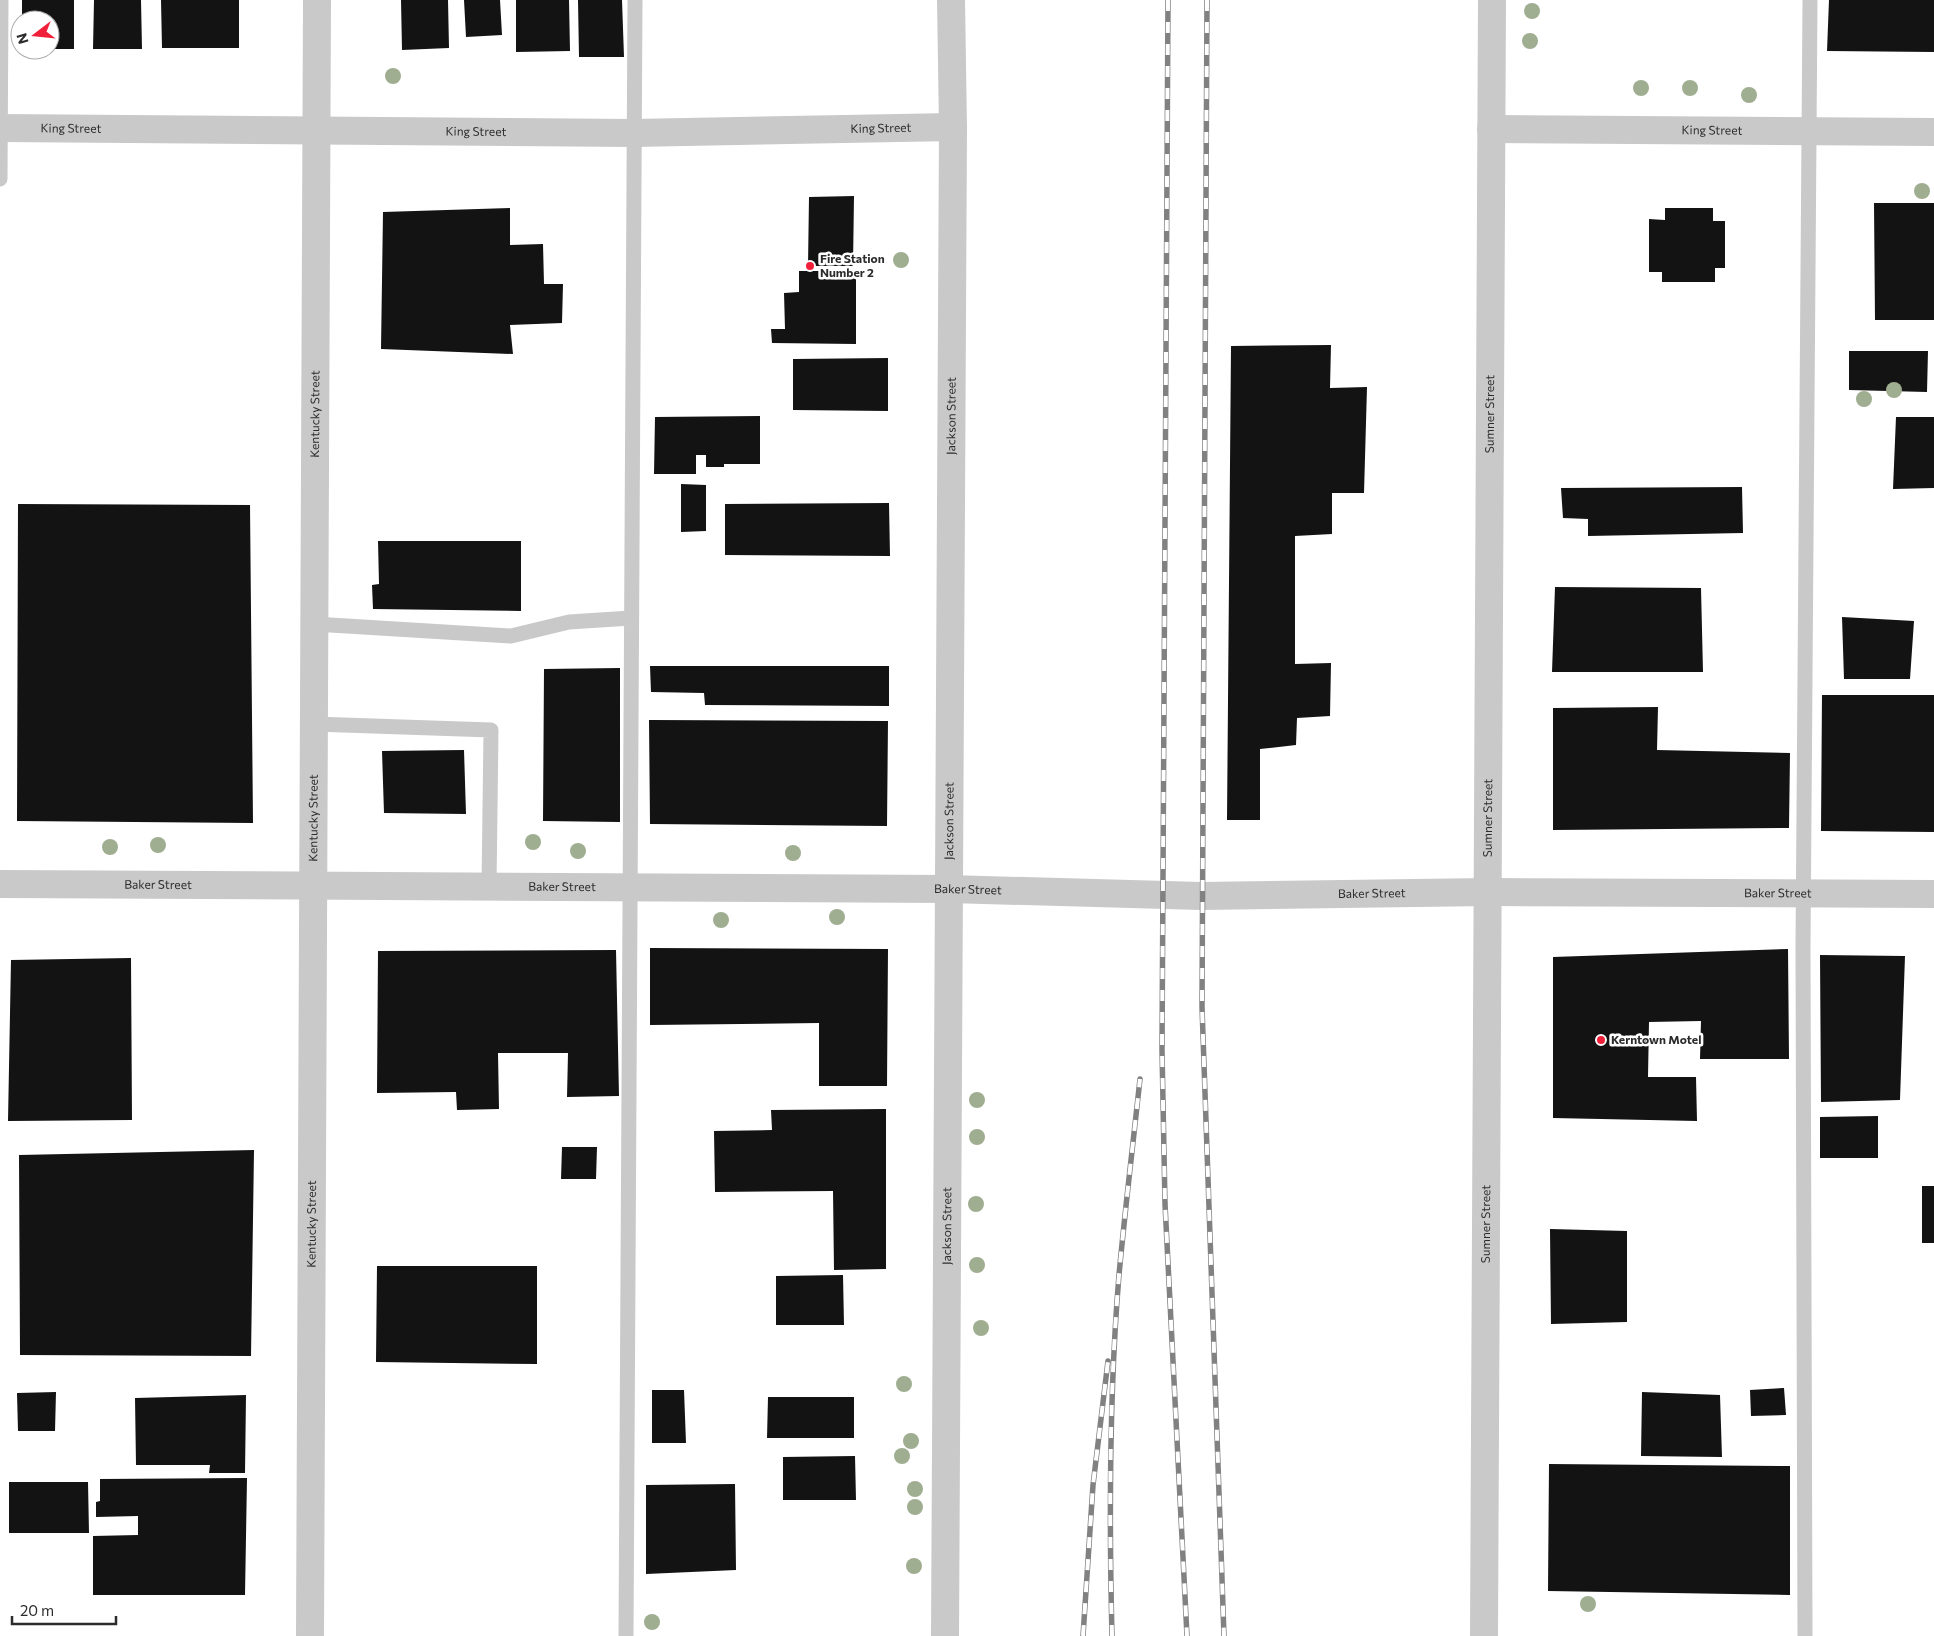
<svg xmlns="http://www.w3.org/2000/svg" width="1934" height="1636" viewBox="0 0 1934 1636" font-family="Commissioner,sans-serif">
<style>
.building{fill:#131313}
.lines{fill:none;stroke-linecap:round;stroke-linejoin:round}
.service{stroke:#c9c9c9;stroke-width:15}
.minor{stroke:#c9c9c9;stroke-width:28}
.tertiary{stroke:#c9c9c9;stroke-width:28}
.rail-casing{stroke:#818181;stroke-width:5.5}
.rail{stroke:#fff;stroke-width:4;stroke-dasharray:11;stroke-linecap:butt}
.tree{fill:#9fad91}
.poi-dot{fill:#f1203a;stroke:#fff;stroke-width:2}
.labels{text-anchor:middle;stroke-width:5;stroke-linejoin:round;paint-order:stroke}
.street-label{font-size:12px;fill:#2c2c2c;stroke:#fff}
.poi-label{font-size:12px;font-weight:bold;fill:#2c2c2c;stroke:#fff;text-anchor:start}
</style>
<rect width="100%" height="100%" fill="#fff"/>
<path class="building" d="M22,0h52v49h-24v-29h-28z
M94,0h47l1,49h-49z
M161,0h78v48h-77z
M401,0h47l1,48 -47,2z
M464,0h36l2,35 -36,2z
M516,0h53l1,51 -54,1z
M578,0h44l2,57h-45z
M1829,0h105v52l-107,-1z
M854,196l-1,70h-45l1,-69z
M1874,203h60v117h-59z
M510,208v37l33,-1 1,40h19l-1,39 -52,2 3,29 -132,-5 2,-137z
M1665,208h48v13h12v47h-10v14h-53v-10h-13v-53l16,1z
M799,271h57v73l-84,-1 -1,-14h14l-1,-36 15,-1z
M1331,345l-1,43 37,-1 -3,106h-32v41l-37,2v128l36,-1 -1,53 -33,2 -1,27 -36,4v71h-33l4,-474z
M1849,351h79l-1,41 -78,-2z
M888,358v53l-95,-1v-51z
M760,416v48h-36v3h-18v-12h-10v19h-42l1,-57z
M1896,417h38v71l-41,1z
M681,484l25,1v46l-25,1z
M1742,487l1,46 -155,3v-17l-25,-1 -2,-30z
M889,503l1,53 -165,-1v-51z
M18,504l232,1 3,318 -236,-2z
M378,541h143v70l-148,-2 -1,-24 7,-1z
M1555,587l146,1 2,84h-151z
M1842,617l72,4 -4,58h-66z
M650,666h239v40l-184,-1 -1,-12 -53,-1z
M620,668v154l-77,-1 1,-152z
M1822,695h112v137l-113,-1z
M1658,707l-1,43 133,3 -1,75 -236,2v-122z
M649,720l239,1 -1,105 -237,-2z
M464,750l2,64 -82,-1 -2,-62z
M650,948l238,1 -1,137h-68v-63l-169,2z
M1788,949l1,110h-89l1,-38 -52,1 -1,55h48l1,44 -144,-3v-161z
M616,950l3,146 -52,1 1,-44h-70l1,56 -42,1 -1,-18 -79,1 1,-142z
M1820,955l85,1 -5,144 -79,2z
M131,958l1,162 -124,1 3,-161z
M886,1109v160l-52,1 -1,-79 -118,1 -1,-61 58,-1 -1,-20z
M1878,1116v42h-58v-41z
M562,1147h35l-1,32h-35z
M254,1150l-3,206 -231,-1 -1,-200z
M1922,1186h12v57h-12z
M1550,1229l77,2v91l-76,2z
M377,1266h160v98l-161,-2z
M843,1275l1,50h-68v-49z
M1784,1388l2,27 -35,1 -1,-26z
M652,1390h32l2,53h-34z
M56,1392l-1,39h-37l-1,-38z
M1642,1392l78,3 2,62 -81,-1z
M246,1395l-1,78h-36l1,-8h-74l-1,-67z
M768,1397h86v41h-87z
M855,1456l1,44h-73v-43z
M1549,1464l241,2v129l-242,-4z
M247,1478l-2,117h-152v-59l45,-1v-19l-42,1v-15l4,-1v-22z
M9,1482h79l1,51h-80z
M735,1484l1,86 -90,4v-89z"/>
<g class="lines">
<path class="service" d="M0,179l1,-179
M314,624l197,12 58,-14 62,-4
M314,724l177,6 -2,157
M626,1636l9,-1636
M1805,1636l-2,-689 7,-947"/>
<g class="minor">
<path id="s1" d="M0,128l633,5 320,-6"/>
<path id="s2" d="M1491,129l443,3"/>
<path id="s3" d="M945,1636l8,-1509 -2,-127"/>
</g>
<g class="tertiary">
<path id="s4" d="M0,884l949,5 252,7 287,-4 446,2"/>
<path id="s5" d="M310,1636l7,-1636"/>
<path id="s6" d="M1484,1636l8,-1636"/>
</g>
<g class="rail-casing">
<path id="rail" d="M1168,0l-6,1050 3,154 22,432
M1207,0l-5,1007 22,629
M1083,1636l10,-151 15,-124
M1112,1636c-3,-120 -3,-241 7,-361 6,-65 14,-131 21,-196"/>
</g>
<use href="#rail" class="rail"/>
</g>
<g class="tree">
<circle cx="1532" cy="11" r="8"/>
<circle cx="1530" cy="41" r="8"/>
<circle cx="393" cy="76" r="8"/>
<circle cx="1641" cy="88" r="8"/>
<circle cx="1690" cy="88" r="8"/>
<circle cx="1749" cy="95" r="8"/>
<circle cx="1922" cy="191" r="8"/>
<circle cx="901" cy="260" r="8"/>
<circle cx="1894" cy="390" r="8"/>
<circle cx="1864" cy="399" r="8"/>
<circle cx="533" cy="842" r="8"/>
<circle cx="158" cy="845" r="8"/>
<circle cx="110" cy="847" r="8"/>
<circle cx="578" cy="851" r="8"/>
<circle cx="793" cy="853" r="8"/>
<circle cx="837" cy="917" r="8"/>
<circle cx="721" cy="920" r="8"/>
<circle cx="977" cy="1100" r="8"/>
<circle cx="977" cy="1137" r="8"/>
<circle cx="976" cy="1204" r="8"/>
<circle cx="977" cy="1265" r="8"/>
<circle cx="981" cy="1328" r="8"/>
<circle cx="904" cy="1384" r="8"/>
<circle cx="911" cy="1441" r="8"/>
<circle cx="902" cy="1456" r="8"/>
<circle cx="915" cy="1489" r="8"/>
<circle cx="915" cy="1507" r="8"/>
<circle cx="914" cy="1566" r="8"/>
<circle cx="1588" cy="1604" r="8"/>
<circle cx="652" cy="1622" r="8"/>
</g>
<g class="poi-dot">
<circle cx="810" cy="266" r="5"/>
<circle cx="1601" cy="1040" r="5"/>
</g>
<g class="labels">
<g class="street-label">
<text dy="4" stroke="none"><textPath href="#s1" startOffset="881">King Street</textPath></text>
<text dy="4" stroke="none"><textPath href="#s1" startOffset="71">King Street</textPath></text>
<text dy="4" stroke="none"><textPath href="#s2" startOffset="221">King Street</textPath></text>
<text dy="4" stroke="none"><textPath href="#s1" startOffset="476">King Street</textPath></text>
<text dy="4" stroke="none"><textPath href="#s5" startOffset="1222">Kentucky Street</textPath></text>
<text dy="4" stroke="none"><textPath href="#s6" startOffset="1222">Sumner Street</textPath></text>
<text dy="4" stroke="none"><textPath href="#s3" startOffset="1220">Jackson Street</textPath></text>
<text dy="4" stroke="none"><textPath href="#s5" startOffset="818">Kentucky Street</textPath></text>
<text dy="4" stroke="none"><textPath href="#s6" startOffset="818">Sumner Street</textPath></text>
<text dy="4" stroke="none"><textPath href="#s3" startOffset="815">Jackson Street</textPath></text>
<text dy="4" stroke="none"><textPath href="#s4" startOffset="158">Baker Street</textPath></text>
<text dy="4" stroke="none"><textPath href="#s4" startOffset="562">Baker Street</textPath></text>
<text dy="4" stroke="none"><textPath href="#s4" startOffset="968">Baker Street</textPath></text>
<text dy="4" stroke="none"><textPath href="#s4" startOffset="1778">Baker Street</textPath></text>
<text dy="4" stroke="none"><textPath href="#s4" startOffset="1372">Baker Street</textPath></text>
<text dy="4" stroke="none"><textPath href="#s5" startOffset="412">Kentucky Street</textPath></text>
<text dy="4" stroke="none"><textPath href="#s6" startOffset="412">Sumner Street</textPath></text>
<text dy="4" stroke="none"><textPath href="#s3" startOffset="410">Jackson Street</textPath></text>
</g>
<g class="poi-label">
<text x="820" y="263">Fire Station<tspan x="820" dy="14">Number 2</tspan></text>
<text x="1611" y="1044">Kerntown Motel</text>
</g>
</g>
<g transform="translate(35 35) rotate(254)"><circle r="24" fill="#ffffff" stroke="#ababab"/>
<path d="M0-4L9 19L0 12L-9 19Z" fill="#f1203a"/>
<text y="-8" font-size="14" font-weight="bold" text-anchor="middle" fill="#2c2c2c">N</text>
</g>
<path d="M12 1616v8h104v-8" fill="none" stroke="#2c2c2c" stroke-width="2.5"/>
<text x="20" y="1616" font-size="15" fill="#2c2c2c" stroke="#ffffff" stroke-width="4" paint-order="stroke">20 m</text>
</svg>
